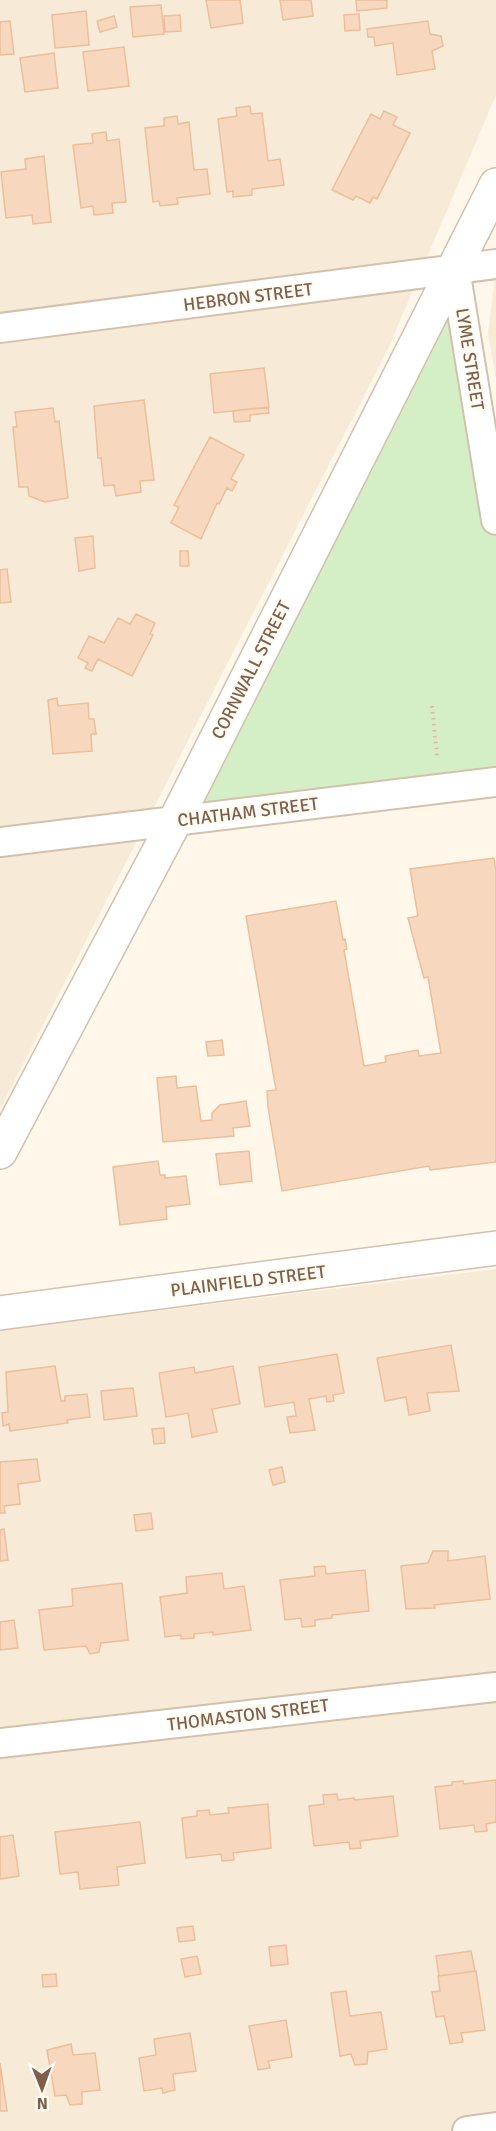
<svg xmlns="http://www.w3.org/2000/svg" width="496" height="2131" viewBox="0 0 496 2131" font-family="Signika,sans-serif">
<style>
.residential{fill:#f7ead7}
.green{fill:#d4efc5}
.building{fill:#f7d8be;stroke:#ecbf9c;stroke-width:1.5}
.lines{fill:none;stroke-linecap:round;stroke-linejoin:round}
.minor-casing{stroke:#d3c0ad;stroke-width:32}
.tertiary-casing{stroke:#d3c0ad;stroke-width:36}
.path{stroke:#debba0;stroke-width:4;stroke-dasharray:1.5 4.5;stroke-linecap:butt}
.minor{stroke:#fff;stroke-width:28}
.tertiary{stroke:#fff;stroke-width:33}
.labels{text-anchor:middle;stroke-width:4.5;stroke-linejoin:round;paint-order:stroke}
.street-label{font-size:18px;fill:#7e5f49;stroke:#fffbf2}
</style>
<rect width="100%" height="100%" fill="#fff8ea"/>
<path class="residential" d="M0,0h496v95l-108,254 -388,760z
M496,271v108l-8,-46z
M496,1269v862h-496v-801z"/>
<path class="green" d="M455,269l41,251v262l-321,39z"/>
<path class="building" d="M206,0h34l3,23 -32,5z
M280,0h31l2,16 -30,4z
M356,0h31v8l-30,3z
M161,5l3,29 -31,3 -3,-30z
M86,11l3,34 -34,3 -3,-33z
M359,14l1,16 -15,1 -1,-16z
M180,15l1,16 -16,1 -1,-16z
M114,16l3,11 -17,5 -3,-11z
M10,21l4,33 -14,1v-33z
M428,21l2,13 11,2 2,10 -11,5 3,18 -38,6 -4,-32 -18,3 -1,-9h-6l-1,-8z
M124,47l5,39 -41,5 -5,-39z
M54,53l4,35 -33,4 -5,-34z
M250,106l1,8 11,-1 6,48 12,-2 4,26 -32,4v6l-19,2v-6l-6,1 -9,-73 19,-3 -1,-8z
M384,111l13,6 -4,8 17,8 -33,66 -4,-2 -3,6 -14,-7 -3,4 -21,-10 39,-76 9,5z
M177,116l1,8 11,-2 5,48 13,-1 3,25 -33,4 1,6 -18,2 -1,-5 -6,1 -8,-74 19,-2v-8z
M106,132l1,9 12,-2 7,63 -14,1 1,10 -19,2 -1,-9 -12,2 -8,-63 20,-2 -1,-9z
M44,156l7,66 -18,2 -1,-9 -26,3 -5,-46 25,-3 -1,-10z
M264,368l5,39 -55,6 -4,-39z
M144,400l10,80 -14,1 1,11 -25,4 -2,-11 -10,1 -3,-28h-3l-4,-52z
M268,407l1,6 -19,2v6l-16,1 -1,-11z
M53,408l2,14 4,-1 9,77 -23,4 -16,-6 -1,-9h-9l-6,-60h4l-2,-15z
M210,437l34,18 -13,24 6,3 -5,9 -5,-3 -8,16 -2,-1 -16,36 -30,-16 8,-16 -5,-2z
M93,536l2,32 -16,3 -4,-33z
M180,551h8l1,15h-9z
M7,569l4,33 -11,1v-33z
M136,614l19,9 -5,11 3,1 -21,41 -34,-17 -6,12 -7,-3 3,-5 -10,-5 11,-22 15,7 14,-25 12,6z
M57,698l1,8 30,-3 1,16h5l2,15h-5l1,17 -39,3 -5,-54z
M494,858l2,14v290l-66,8 -1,-4 -147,25 -14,-84 -1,-16 9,-1 -30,-174 90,-15 7,39 2,-1 2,10 -3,1 20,116 22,-4 -1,-6 33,-6 1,6 22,-3 -13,-76 -4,1 -16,-60 10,-2 -8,-47z
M222,1040l2,15 -16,1 -2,-14z
M176,1076l1,12 19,-2 5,35 11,-1v-7l8,-8 26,-4 4,25 -17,2 1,8 -71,6 -6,-64z
M249,1151l3,30 -32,4 -4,-31z
M158,1161l2,14h5v3l21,-2 4,28 -24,3 1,12 -47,6 -7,-58z
M451,1345l8,46 -32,2 3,18 -21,4 -3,-18 -21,4 -8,-43z
M337,1354l7,39 -11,2 1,6 -7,1 -1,-6 -17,3 6,31 -25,3 -3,-16 9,-1 -2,-14 -29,5 -6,-40z
M55,1366l6,35h4v-5l22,-2 3,23 -23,3 1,3 -58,8 -1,-7 -6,2 -1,-13 6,-1 -2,-40z
M233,1366l7,38 -28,5 5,23 -25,5 -4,-24 -22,4 -7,-44 35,-6 1,6z
M133,1388l4,28 -33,4 -3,-29z
M164,1428l1,15 -11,1 -2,-15z
M37,1459l3,22 -22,3 2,20 -16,2 1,7h-5v-51z
M282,1467l3,15 -12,3 -4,-15z
M151,1513l2,16 -17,2 -2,-16z
M4,1529l4,31 -8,1v-31z
M433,1551h15v10l37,-5 5,43 -56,6 1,3 -29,1 -5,-43 27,-3z
M325,1566l1,8 39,-4 4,41 -37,4v3l-17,2v6l-13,1 -1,-9 -16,2 -5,-40 35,-4 -1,-9z
M222,1573l2,16 20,-3 7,44 -38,5v-3l-19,2v4l-13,1v-4l-16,2 -5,-40 27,-4 -1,-16z
M122,1583l6,57 -27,3 -2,9 -9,2 -4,-8 -42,4 -5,-40 34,-4 -1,-17z
M14,1620l4,28 -18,2v-28z
M496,1780v42l-10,2 1,7 -12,1 -1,-7 -34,4 -5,-42 17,-2v-3l11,-1 1,3z
M337,1794l1,6 16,-2 1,2 38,-4 5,40 -38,5 1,7 -11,1 -1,-7 -35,4 -5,-40 15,-2 -1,-9z
M268,1804l3,44 -38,5 1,7 -12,1 -1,-7 -35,4 -4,-40 15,-2v-5l12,-1 1,5 19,-2 -1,-5z
M140,1822l5,41 -28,4 2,18 -39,4 -2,-17 -18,2 -5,-42z
M13,1835l6,41 -19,3v-42z
M193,1926l2,14 -16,2 -2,-14z
M286,1945l2,19 -17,2 -2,-19z
M471,1951l4,20 -36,5 -3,-20z
M197,1956l4,18 -16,3 -4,-18z
M476,1971l9,59 -24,3 2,9 -13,2 -6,-28 -8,1 -4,-25 8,-1 -2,-15z
M56,1974l1,12 -14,1 -1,-12z
M346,1991l4,25 31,-4 6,37 -19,3 -1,12 -12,1 -4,-11 -11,2 -9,-63z
M286,2020l6,37 -24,4 2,7 -12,2 -9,-44z
M190,2033l6,38 -23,3 2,16 -12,3 -1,-5 -18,3 -5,-33 17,-3 -2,-16z
M71,2044l2,11 22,-2 5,37 -18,2v12l-12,1 -4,-10 -11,1 -8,-46z
M0,2063l7,48h-7z"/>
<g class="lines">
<g class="minor-casing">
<path id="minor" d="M455,269l41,251
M0,328l496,-64
M0,842l496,-60
M0,1743l496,-56
M467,2131l29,-4"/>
</g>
<g class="tertiary-casing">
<path id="tertiary" d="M0,1152l175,-331 321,-636
M0,1313l496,-65"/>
</g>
<path class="path" d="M432,706l5,50"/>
<use href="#minor" class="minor"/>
<use href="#tertiary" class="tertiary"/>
</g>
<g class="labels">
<g class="street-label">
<text transform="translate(248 297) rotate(-7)" y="6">HEBRON STREET</text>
<text transform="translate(470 359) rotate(81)" y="6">LYME STREET</text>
<text transform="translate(251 670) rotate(-63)" y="6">CORNWALL STREET</text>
<text transform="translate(248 812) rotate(-7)" y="6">CHATHAM STREET</text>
<text transform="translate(248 1281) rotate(-7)" y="6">PLAINFIELD STREET</text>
<text transform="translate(248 1715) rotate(-7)" y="6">THOMASTON STREET</text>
</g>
</g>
<g transform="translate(42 2089) rotate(179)" stroke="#fffbf2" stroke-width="4.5" paint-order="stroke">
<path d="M0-4.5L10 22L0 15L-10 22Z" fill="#7e5f49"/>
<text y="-9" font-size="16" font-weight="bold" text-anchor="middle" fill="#7e5f49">N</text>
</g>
</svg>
